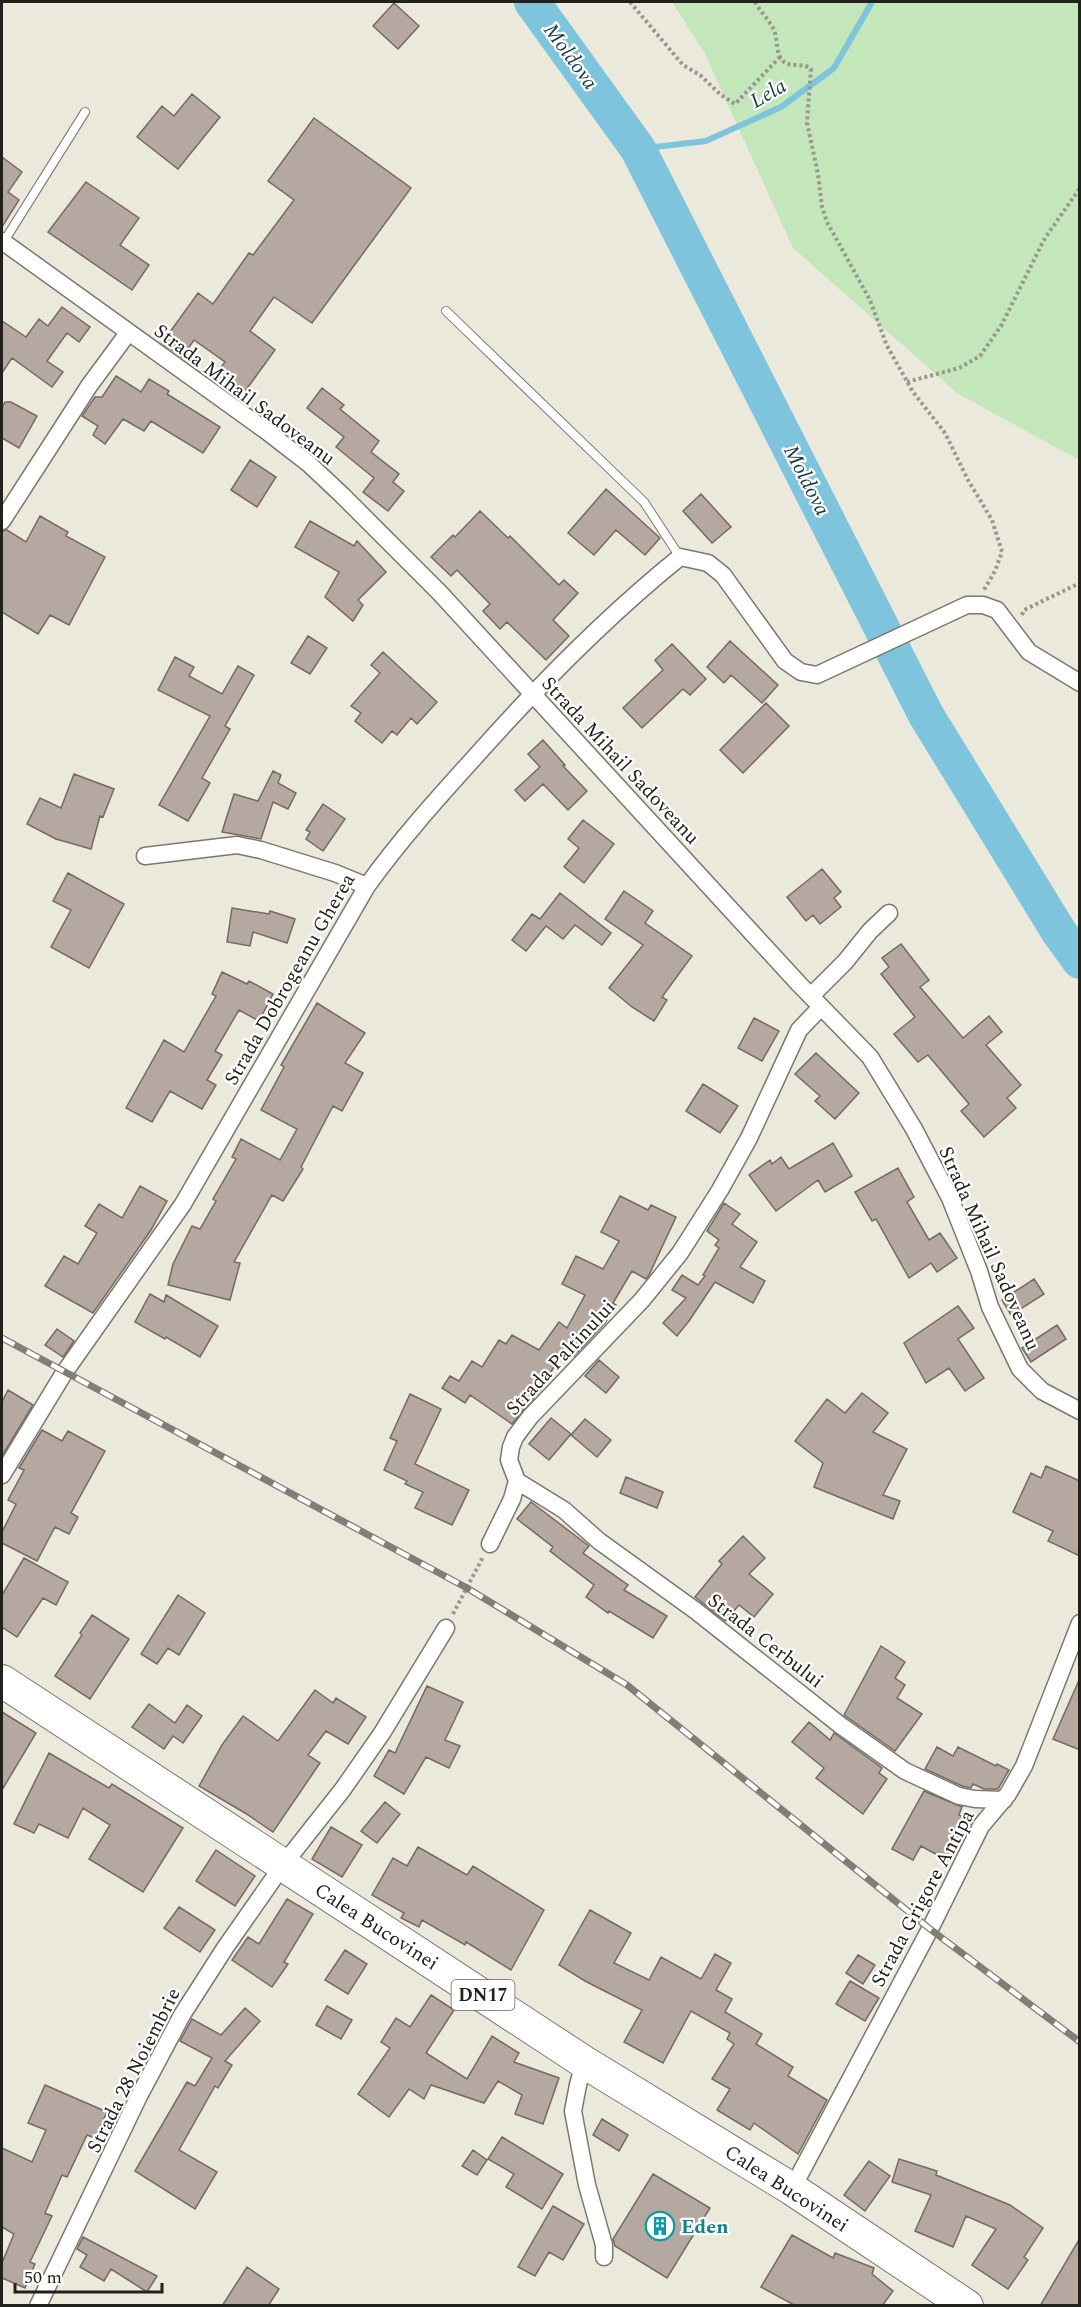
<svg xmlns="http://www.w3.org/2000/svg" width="1081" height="2307" viewBox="0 0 1081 2307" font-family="Spectral,serif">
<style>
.green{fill:#c3e7ba}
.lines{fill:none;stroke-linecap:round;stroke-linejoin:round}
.stream{stroke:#7dc4dc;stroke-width:6}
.river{stroke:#7dc4dc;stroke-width:36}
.building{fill:#b4a8a1;stroke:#746963;stroke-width:1.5}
.lane-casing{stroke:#7a786d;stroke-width:10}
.street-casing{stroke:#7a786d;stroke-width:19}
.highway-casing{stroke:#7a786d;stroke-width:34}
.path{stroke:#99978e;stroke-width:4;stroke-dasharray:3 3;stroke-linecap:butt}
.lane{stroke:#fff;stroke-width:8}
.street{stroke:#fff;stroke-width:16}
.highway{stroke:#fff;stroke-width:32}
.rail-casing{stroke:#807e76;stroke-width:7}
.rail{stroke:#fff;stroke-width:4.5;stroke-dasharray:14;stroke-linecap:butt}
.labels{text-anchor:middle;stroke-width:4.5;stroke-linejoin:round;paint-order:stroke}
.shield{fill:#fff;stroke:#646460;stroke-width:1.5}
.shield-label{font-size:18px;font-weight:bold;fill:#22211c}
.street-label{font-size:20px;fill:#22211c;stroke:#fff}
.culture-label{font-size:20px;font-weight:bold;fill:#0d838f;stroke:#fff;text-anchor:start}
.water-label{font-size:21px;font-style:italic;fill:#193b46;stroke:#fff}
</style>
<rect width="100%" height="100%" fill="#ebe9dc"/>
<path class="green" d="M672,2h407v458l-122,-67 -164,-145 -89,-196z"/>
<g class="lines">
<path class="stream" d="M638,149l68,-8 75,-34 53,-39 38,-66"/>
<path class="river" d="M532,2l106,147 288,566 133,217 21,29"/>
</g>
<path class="building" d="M394,3l25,23 -21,23 -25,-23z
M192,94l28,23 -42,52 -41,-32 25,-31 12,10z
M314,118l97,70 -99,135 -38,-26 -24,34 25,19 -32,44 -27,-20 9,-12 -31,-22 -12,17 -20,-14 36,-50 15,11 36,-51 4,2 41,-55 -26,-19z
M2,157l20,15 -14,20 11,8 -17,27z
M86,182l53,36 -19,27 29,20 -17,25 -84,-58z
M62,307l28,20 -11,15 -12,-9 -20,28 16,11 -11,15 -40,-29 -10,15v-52l24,16 13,-18 9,7z
M116,376l25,16 8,-13 20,12 -2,3 53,33 -17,26 -52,-32 -7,10 -21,-12 -18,25 -12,-9 5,-9 -16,-10 13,-19h7z
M322,388l22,17 -4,4 39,32 -8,11 28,22 -6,8 11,9 -16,20 -25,-19 11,-14 -38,-31 8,-10 -37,-29z
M5,402h6l26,14 -18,32 -17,-10v-30z
M250,460l26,17 -19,30 -26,-17z
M606,489l54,49 -15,17 -29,-25 -22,25 -26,-22z
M701,494l30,33 -19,16 -29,-32z
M480,511l28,27 2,-2 49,49 5,-5 14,13 -25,27 16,16 -23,24 -39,-38 -7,7 -17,-18 7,-7 -33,-34 -6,6 -20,-19 22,-22 2,2z
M40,516l28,16 -2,4 39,21 -36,68 -19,-10 -12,19 -36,-22v-81l5,-1 19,12z
M310,521l44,25 3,-5 29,31 -28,28 5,5 -10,16 -28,-24 14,-25 -44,-25z
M308,636l19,12 -17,26 -19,-11z
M730,641l48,44 -16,18 -31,-28 -7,8 -17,-16z
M672,644l34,35 -16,16 -7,-6 -41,39 -19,-20 40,-38 -8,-10z
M383,652l54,50 -20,22 -6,-6 -14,17 -5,-4 -10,12 -27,-22 6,-8 -10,-7 29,-33 -9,-8z
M175,657l19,10 -5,9 33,18 16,-28 16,9 -29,51 5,3 -28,49 8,5 -22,38 -29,-16 51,-89 -52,-26z
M766,703l23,23 -46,47 -23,-23z
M543,740l22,25 -2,1 24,25 -19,19 -25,-26 -18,17 -10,-11 25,-23 -12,-13z
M273,771l8,4 -3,8 18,10 -8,16 -15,-7 -12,37 -39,-7 12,-38 24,7z
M74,774l40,15 -11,28 -3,-1 -9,33 -35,-10 -29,-15 13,-26 21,10z
M323,804l22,15 -22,32 -17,-12 4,-7 -4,-2z
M583,820l31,24 -30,39 -20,-16 15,-19 -11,-9z
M822,869l19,23 -7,6 7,9 -21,17 -7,-9 -7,6 -19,-24z
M68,873l56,31 -35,64 -38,-21 20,-37 -18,-9z
M624,891l29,20 -8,12 47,33 -30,41 5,3 -13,21 -22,-14 -23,-19 34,-43 -38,-26z
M560,893l51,40 -9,12 -27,-20 -12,14 -17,-13 -20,25 -14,-11 20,-26 8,5z
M232,908l37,6 1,-3 25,8 -8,24 -34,-11 -3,14 -23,-4z
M901,944l28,36 -9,7 43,51 26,-22 13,16 -16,13 35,40 -14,13 9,10 -32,29 -23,-26 8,-7 -41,-49 -10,7 -24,-28 21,-17 -34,-43 8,-7 -7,-9z
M222,972l25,12 2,-3 24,13 -14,27 -20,-11 -24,41 7,4 -15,25 9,5 -14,24 -32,-18 -18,31 -26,-14 38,-68 20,12 32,-56 -4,-2z
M317,1003l48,30 -20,30 18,10 -21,38 -9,-5 -32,61 2,2 -20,32 -11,-6 -38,67 6,1 -10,37 -62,-15 5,-21 19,-38 8,3 16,-28 -3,-2 23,-40 -4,-2 9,-18 39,21 17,-31 -36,-19 23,-43 -3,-2z
M754,1018l25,13 -17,30 -24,-13z
M816,1053l43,40 -24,26 -20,-18 5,-5 -25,-22z
M703,1084l35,22 -18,27 -34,-22z
M833,1143l19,33 -27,16 -7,-12 -42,31 -27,-36 21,-15 2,4 9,-7 8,12z
M898,1168l16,29 -7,5 22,38 11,-7 17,25 -20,14 -6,-9 -22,15 -33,-59 -4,2 -17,-29z
M140,1186l27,15 -16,29 -58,83 -48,-27 19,-30 14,8 19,-31 -12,-7 14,-22 23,14z
M620,1196l28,14 3,-5 25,12 -27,58 -3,4 -14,-8 -19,32 3,2 -11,18 -31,33 -10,-6 -25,42 -27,32 -42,-29 -5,8 -23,-15 8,-12 9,5 13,-20 10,6 17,-27 7,4 6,-9 27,15 20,-28 8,6 18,-33 -23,-11 14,-28 27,13 16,-28 -18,-9z
M724,1203l16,11 -8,10 25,18 -17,25 25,14 -12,22 -38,-21 -26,39 -12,15 -14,-13 23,-25 -14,-8 10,-15 16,10 7,-9 -2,-1 16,-27 -4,-3 4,-5 -12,-9z
M1034,1279l10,15 -33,21 -9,-15z
M150,1294l14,8 2,-7 52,31 -18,31 -34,-20 -1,2 -30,-17z
M958,1306l16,22 -16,11 26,39 -19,13 -16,-23 -23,15 -22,-40z
M1057,1325l9,14 -35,23 -9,-14z
M57,1329l17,12 -11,16 -18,-12z
M599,1360l20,17 -13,16 -21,-17z
M8,1390l25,15 -31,51v-54z
M862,1393l26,20 -15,19 34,17 -24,46 17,6 -7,18 -79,-32 9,-24 -28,-22 32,-42 18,14z
M410,1394l31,15 -26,55 54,26 -17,35 -37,-17 8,-16 -18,-8 2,-3 -23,-11 13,-29 -7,-3z
M551,1418l20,16 -22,26 -20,-16z
M585,1419l26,21 -14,17 -26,-22z
M42,1430l20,11 6,-10 37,20 -34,62 7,4 -9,17 -14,-7 -18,34 -35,-18v-11l14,-28 -8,-4 16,-30 -5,-2z
M1046,1466l34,15v75l-32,-15 5,-10 -40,-19 18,-39 10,5z
M626,1477l37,15 -6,16 -37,-15z
M531,1502l58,44 -6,7 45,32 -4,5 43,26 -14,22 -44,-27 -1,2 -22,-16 8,-12 -44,-34 3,-4 -36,-28z
M743,1536l22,22 -16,16 24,20 -19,23 -15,-12 -14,16 -30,-24 27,-33 -3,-3z
M24,1558l44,24 -12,23 -13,-7 -26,39 -15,-10v-32z
M178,1595l27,18 -26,42 -11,-7 -11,16 -16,-10z
M92,1615l37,24 -39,60 -35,-23 27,-41 -2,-2z
M881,1646l24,16 -10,16 10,7 -8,13 25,16 -27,37 -51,-36z
M1080,1678v72l-27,-11z
M427,1686l36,16 -18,38 15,6 -11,22 -23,-11 -22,37 -30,-18 15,-26 6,3z
M315,1690l18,13 3,-5 30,19 -18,27 -22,-13 -18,24 12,8 -47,69 -28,-19 -46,-27 23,-41 21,-29 35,25z
M149,1704l26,19 12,-18 15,11 -19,27 -10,-7 -9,13 -32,-22z
M2,1712l34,21 -34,57z
M809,1722l21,18 4,-7 48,35 -3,5 8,6 -24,35 -47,-36 8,-10 -32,-26z
M937,1747l16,9 5,-9 38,19 1,-2 12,6 -11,19h-14l-11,-5 -2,4 -9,-2 -37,-17z
M49,1753l60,35 3,-4 71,44 -40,64 -54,-33 21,-34 -27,-17 -15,30 -29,-14 -5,9 -20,-9z
M924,1791l38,16 -3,8 12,7 -21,40 -29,-16 -8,14 -21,-11z
M385,1802l15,12 -23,29 -16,-12z
M331,1827l31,18 -20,32 -30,-18z
M418,1847l49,28 6,-9 71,44 -33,60 -45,-28 -1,3 -43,-25 -3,7 -18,-9 3,-5 -32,-18 21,-37 14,8z
M216,1850l39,26 -20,30 -39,-25z
M287,1899l26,15 -29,48 4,2 -16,23 -40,-27 16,-23 11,7z
M179,1907l36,23 -15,22 -36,-24z
M590,1910l41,23 -17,30 35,17 12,-23 40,22 14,-25 16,9 -15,27 16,9 -7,13 37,22 -6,10 37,23 -5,9 39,24 -29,54 -44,-31 -4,7 -33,-20 13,-21 -18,-10 22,-35 -7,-5 3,-6 -39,-22 -28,52 -39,-21 18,-32 -57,-29 -26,-16z
M345,1950l22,14 -19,30 -23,-14z
M858,1955l17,10 -12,19 -17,-11z
M850,1981l29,17 -14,23 -29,-17z
M431,1995l23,15 -28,43 41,26 25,-43 27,17 -5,9 45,16 -16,46 -28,-10 7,-19 -24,-14 -14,22 -53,-18 -7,14 -15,-10 -20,28 -31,-23 32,-46 -9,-6 15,-24 14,9z
M327,2006l25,14 -11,19 -25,-14z
M245,2008l15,13 -35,40 7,4 -14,23 -3,-2 -36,64 38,22 -22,37 -60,-38 52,-89 8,4 17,-28 -32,-17 12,-22 29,16z
M45,2085l62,27 -12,26 -8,-3 -20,42 -5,-2 -17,38 7,3 -22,46 5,2 -10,24 -23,-10v-15l12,-29 -12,-7v-79l30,14 14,-32 -18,-7z
M602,2119l26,16 -9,16 -26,-16z
M502,2137l61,37 -21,35 -36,-22 8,-13 -26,-15z
M473,2150l14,10 -10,15 -15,-9z
M899,2159l38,12 -1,4 74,30 33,23 -19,29 4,3 -20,29 -36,-24 24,-36 -30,-13 -13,31 -38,-16 16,-36 -39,-13z
M869,2161l21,15 -25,35 -21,-16z
M653,2174l57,34 -43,70 -52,-32 -2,-7z
M553,2206l31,18 -21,36 -14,-8 -14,24 -17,-9z
M792,2235l41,23 2,-5 39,15 -2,6 21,17 -11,15h-86l-35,-19z
M83,2237l74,39 -10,16 -36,-23 -7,12 -24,-14 7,-12 -10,-6z
M1080,2238v68h-40z
M247,2267l32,22 -11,17h-46z"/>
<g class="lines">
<g class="lane-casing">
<path id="lane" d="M3,243l82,-131
M446,311l198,191 36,55"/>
</g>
<g class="street-casing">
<path id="street" d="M2,241l263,189 44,34 33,31 97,97 360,392 71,73 44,72 36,69 29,73 11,36 30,62 22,22 38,20
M2,521l87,-135 39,-53
M145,856l92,-11 24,5 74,23 32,13
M811,996l34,-34 25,-31 19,-18
M2,1475l62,-102 119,-169 184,-318c33,-46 70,-87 108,-129 63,-71 131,-140 205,-200l28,6 15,12 62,86 16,11 16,3 150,-70h16l14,5 32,42 51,31
M517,1481l47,29 35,31 97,70 144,114 65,46 54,25 16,3 29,1
M490,1544l22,-45 5,-18 -8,-21 2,-13 4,-10 15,-20 112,-117 38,-47 40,-63 29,-52 50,-108 22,-23
M584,2062l-6,23 -5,26 14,74 17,60v12
M792,2189l138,-260 51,-103 27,-32 16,-28 56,-143
M38,2306l101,-210 43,-81 43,-67 58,-83 60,-76 39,-56 64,-105"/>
</g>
<g class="highway-casing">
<path id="highway" d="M2,1681l582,381 208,127 175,117"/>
</g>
<path class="path" d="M630,2l53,63 17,10 21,20 14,9 45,-47
M755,2c5,9 14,18 19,28 4,9 1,24 10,32 7,6 19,0 27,7l-4,54 11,51 4,33 5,15 43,78 17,46 26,46 32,41 23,47 24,40 10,32 -7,19 -11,19
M907,382l52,-14 21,-12 21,-30 44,-88 35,-50
M1022,615l2,-5 56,-27
M453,1614l30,-57"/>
<use href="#lane" class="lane"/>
<use href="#street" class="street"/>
<use href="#highway" class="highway"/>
<g class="rail-casing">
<path id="rail" d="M2,1338l465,250 160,97 303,244 150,113"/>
</g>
<use href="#rail" class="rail"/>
</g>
<defs>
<g id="building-ring" transform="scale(1.5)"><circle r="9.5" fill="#fff" stroke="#0f9aa8" stroke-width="1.5"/><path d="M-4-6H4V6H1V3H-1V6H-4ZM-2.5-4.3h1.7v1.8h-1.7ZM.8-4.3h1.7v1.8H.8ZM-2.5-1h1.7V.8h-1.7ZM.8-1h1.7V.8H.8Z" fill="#0f9aa8"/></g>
</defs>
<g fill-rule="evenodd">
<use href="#building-ring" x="660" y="2226"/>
</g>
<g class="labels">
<rect class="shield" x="451.5" y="1980" width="63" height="30" rx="4.5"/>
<g class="shield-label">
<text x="483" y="2001">DN17</text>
</g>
<g class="street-label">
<text transform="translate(245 394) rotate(37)" y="7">Strada Mihail Sadoveanu</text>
<text transform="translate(621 760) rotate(47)" y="7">Strada Mihail Sadoveanu</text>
<text transform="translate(289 979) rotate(-60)" y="7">Strada Dobrogeanu Gherea</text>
<text transform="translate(990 1248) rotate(66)" y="7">Strada Mihail Sadoveanu</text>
<text transform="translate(560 1357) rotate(-47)" y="7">Strada Paltinului</text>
<text transform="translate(766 1640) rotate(38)" y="7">Strada Cerbului</text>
<text transform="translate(922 1898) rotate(-62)" y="7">Strada Grigore Antipa</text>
<text transform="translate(377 1926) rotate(33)" y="7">Calea Bucovinei</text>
<text transform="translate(133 2070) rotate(-63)" y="7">Strada 28 Noiembrie</text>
<text transform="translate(787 2188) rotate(33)" y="7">Calea Bucovinei</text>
</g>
<g class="culture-label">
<text x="681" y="2233">Eden</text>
</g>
<g class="water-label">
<text transform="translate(571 56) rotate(54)" y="7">Moldova</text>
<text transform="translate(768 93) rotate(-30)" y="7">Lela</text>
<text transform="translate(807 480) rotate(63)" y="7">Moldova</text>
</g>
</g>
<rect width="1081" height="2307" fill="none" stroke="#22211c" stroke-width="6"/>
<path d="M15 2283v9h147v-9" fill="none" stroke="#22211c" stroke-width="3"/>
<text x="24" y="2283" font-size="18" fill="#22211c" stroke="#ffffff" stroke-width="4.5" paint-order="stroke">50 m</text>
</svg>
